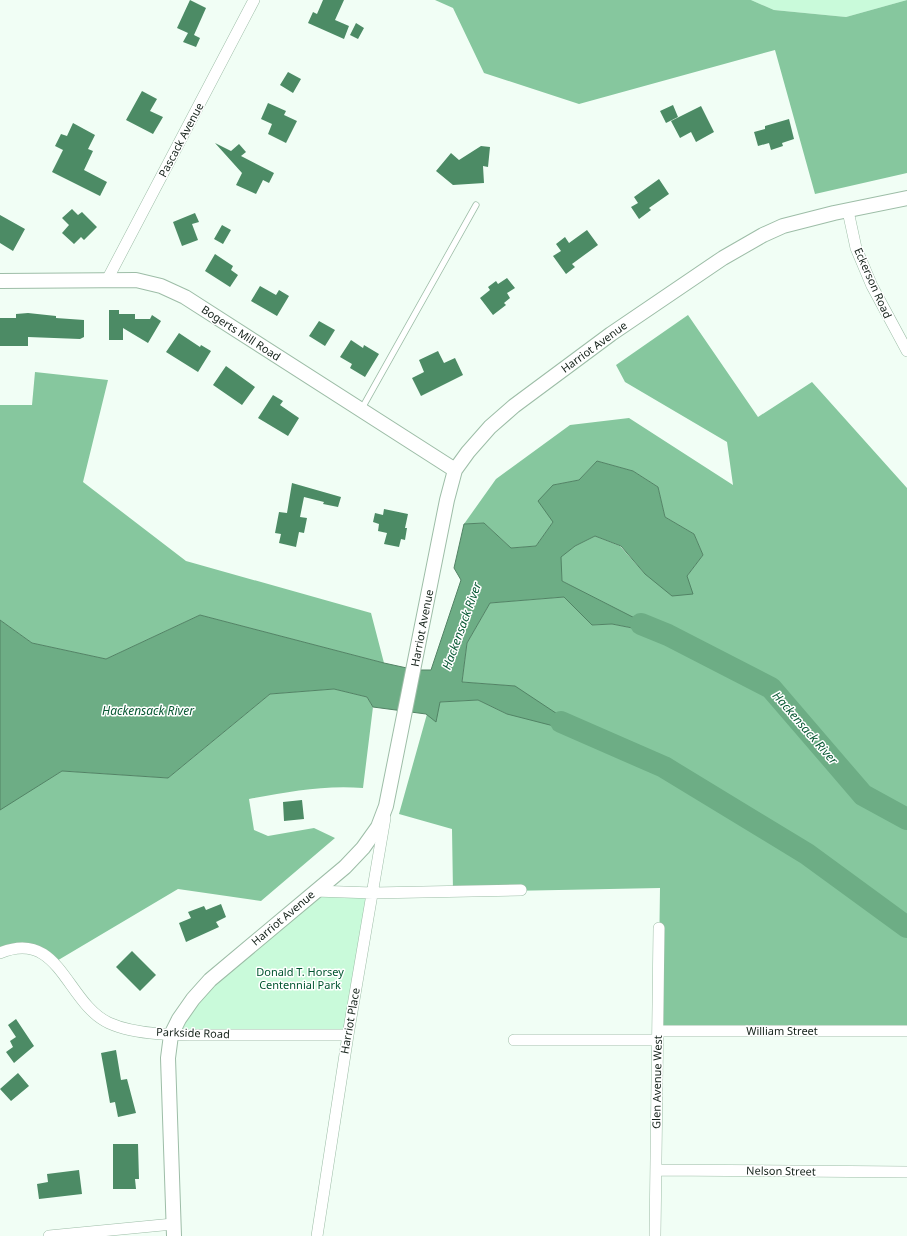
<svg xmlns="http://www.w3.org/2000/svg" width="907" height="1236" viewBox="0 0 907 1236" font-family="'Noto Sans',sans-serif">
<style>
.green{fill:#c9fada}
.forest{fill:#86c79e}
.water{fill:#6dad85;stroke:#528365}
.lines{fill:none;stroke-linecap:round;stroke-linejoin:round}
.river{stroke:#6dad85;stroke-width:22}
.building{fill:#4c8b65}
.service-casing{stroke:#9dbda7;stroke-width:7}
.minor-casing{stroke:#9dbda7;stroke-width:12}
.tertiary-casing{stroke:#9dbda7;stroke-width:16}
.service{stroke:#fff;stroke-width:5.5}
.minor{stroke:#fff;stroke-width:11}
.tertiary{stroke:#fff;stroke-width:14}
.labels{text-anchor:middle;stroke-width:3;stroke-linejoin:round;paint-order:stroke}
.street-label{font-size:11px;fill:#142119;stroke:#fff}
.park-label{font-size:11px;fill:#01542f;stroke:#fff}
.water-label{font-size:12px;font-style:italic;fill:#095934;stroke:#fff}
</style>
<rect width="100%" height="100%" fill="#f1fef5"/>
<path class="green" d="M751,0h156l-61,17 -72,-7z
M315,891l58,2 -25,142h-177l22,-36z"/>
<path class="forest" d="M435,0h316l23,10 72,7 61,-17v173l-92,21 -40,-144 -196,54 -95,-31 -31,-65z
M688,315l70,102 54,-35 95,106v543h-249l2,-143 -207,4 -1,-63 -53,-15 28,-100 9,7 3,-19 39,-2 29,14 8,-28 -53,-4 5,-39 23,-40 74,-6 28,28 20,-1 54,11 -104,-54 -2,-24 15,-11 20,-10 25,10 25,28 42,2 16,-21 -9,-21 -29,-17 -7,-30 -25,-16 -36,-10 -18,19 -26,5v37l-17,24 -25,2 -27,-25 -20,1 32,-45 74,-54 59,-7 104,67 -6,-43 -102,-60 -9,-17z
M35,372l73,8 -25,102 103,79 185,52 13,50 -184,-48 -94,44 -74,-16 -32,-23v-215h32z
M334,689l33,8 6,10 -10,81c-41,-3 -74,4 -114,11l5,31 14,6 46,-8 21,10 -74,63 -83,-12 -123,73 -11,-9h-44v-143l3,-3 59,-36 106,7 102,-84z"/>
<path class="water" d="M597,461l36,10 25,16 7,30 29,17 9,21 -16,21 6,18 -21,2 -27,-22 -24,-28 -26,-10 -20,10 -14,11 1,24 106,54 -56,-11 -20,1 -28,-28 -74,6 -23,40 -5,39 53,4 74,49 -82,-21 -29,-14 -38,2 -4,20 -10,-8 -53,-7 -6,-10 -33,-8 -64,5 -102,84 -106,-7 -62,39v-190l32,23 74,16 94,-44 184,48 32,7h15l30,-90 -7,-12 10,-44 20,-1 27,25 25,-2 17,-24 -15,-21 15,-16 26,-5z"/>
<g class="lines">
<path class="river" d="M641,624l27,11 103,53 92,107 44,24
M561,722l103,45 143,87 100,73"/>
</g>
<path class="building" d="M190,0l16,8 -12,27 6,3 -4,9 -13,-5 5,-9 -11,-5z
M323,0h21l-9,20 14,6 -5,13 -36,-16 5,-11 4,2z
M356,23l8,5 -6,11 -8,-4z
M288,72l13,7 -8,14 -13,-8z
M142,91l15,8 -7,12 13,6 -10,17 -27,-14z
M268,103l18,8 -2,4 13,6 -11,22 -18,-9 4,-10 -11,-5z
M673,105l5,12 -12,6 -6,-12z
M701,106l13,26 -18,10 -5,-10 -11,6 -9,-17z
M789,119l5,20 -12,4 1,3 -12,4 -2,-7 -11,3 -4,-14 11,-3v-3z
M73,123l22,12 -7,14 5,2 -9,19 23,12 -7,14 -48,-24 11,-22 -8,-4 6,-12 6,2z
M215,143l16,8 8,-7 7,8 -5,4 33,17 -5,10 -6,-3 -7,14 -20,-9 6,-12z
M481,146l9,1 -2,20 -5,-1 1,17 -31,2 -17,-14 15,-18 8,7z
M659,179l10,15 -20,14 2,2 -12,9 -8,-12 7,-4 -4,-6z
M72,209l6,6 4,-3 15,15 -13,13 -3,-3 -7,7 -12,-11 7,-8 -7,-7z
M195,213l4,9 -7,2 6,16 -16,6 -9,-24z
M0,215l25,14 -12,22 -13,-8z
M222,225l9,5 -8,14 -9,-5z
M587,230l11,15 -26,19 3,3 -9,7 -13,-18 8,-5 -5,-7 9,-7 4,6z
M215,254l18,12 -2,4 7,5 -8,12 -25,-16z
M507,278l8,10 -8,5 3,5 -6,5 2,2 -13,10 -13,-17 10,-8 -2,-3 8,-6 2,3z
M260,286l16,9 3,-5 10,6 -12,20 -26,-15z
M109,310h10v4h16v5h15l2,-4 9,6 -13,22 -25,-15v12h-14z
M28,313l28,3v2l28,2v17l-4,2 -52,-2v9h-28v-28h16v-4z
M319,321l16,9 -10,16 -16,-10z
M179,333l21,14 1,-2 10,6 -13,21 -32,-20z
M351,340l12,8 1,-3 15,9 -14,23 -15,-9 2,-4 -12,-7z
M438,351l6,12 11,-5 8,17 -42,21 -9,-18 12,-6 -5,-12z
M226,366l29,21 -13,18 -29,-20z
M273,395l10,6 -3,4 19,13 -11,18 -30,-18z
M292,483l49,14 -3,10 -15,-3 1,-2 -20,-5 -4,20 7,1 -3,15 -5,-1 -3,15 -17,-4 2,-9 -6,-1 4,-21 8,1z
M384,509l24,5 -3,14h2l-2,12 -4,-1 -2,8 -15,-3 3,-11 -9,-2 1,-7 -6,-2 2,-9 8,2z
M302,800l2,19 -20,2 -1,-19z
M221,904l5,13 -10,5 3,5 -33,15 -7,-19 12,-5 -3,-6 16,-6 2,4z
M132,951l24,24 -16,16 -24,-24z
M16,1019l18,27 -20,17 -8,-11 7,-5 -3,-6 6,-4 -8,-12z
M116,1050l5,30 6,-1 9,34 -18,4 -3,-15 -5,1 -9,-50z
M18,1073l11,13 -18,15 -11,-12z
M113,1144h25l1,35h-4l1,10h-23z
M79,1170l3,24 -43,5 -2,-15 11,-2 -1,-8z"/>
<g class="lines">
<g class="service-casing">
<path id="service" d="M361,410l115,-205"/>
</g>
<g class="minor-casing">
<path id="minor" d="M848,211l8,37 16,38 35,65
M107,280l147,-280
M315,891l58,2 148,-3
M0,953c60,-25 66,50 109,70 31,14 80,12 114,12 42,0 83,0 125,0
M658,1031h249
M514,1040h144
M656,1170l251,2
M49,1236l124,-12
M317,1236l31,-201 37,-217
M655,1236l4,-308"/>
</g>
<g class="tertiary-casing">
<path id="tertiary" d="M0,281l136,-1 25,6 24,11 270,173
M174,1236l-6,-178 3,-23 8,-16 14,-20 17,-19 135,-113 18,-19 15,-21 8,-21 61,-306 8,-30 13,-18 22,-25 24,-21 97,-72 112,-76 40,-23 20,-9 51,-13 73,-15"/>
</g>
<use href="#service" class="service"/>
<use href="#minor" class="minor"/>
<use href="#tertiary" class="tertiary"/>
</g>
<g class="labels">
<g class="street-label">
<text transform="translate(181 140) rotate(-62)" y="4">Pascack Avenue</text>
<text transform="translate(873 283) rotate(66)" y="4">Eckerson Road</text>
<text transform="translate(241 333) rotate(33)" y="4">Bogerts Mill Road</text>
<text transform="translate(594 347) rotate(-36)" y="4">Harriot Avenue</text>
<text transform="translate(422 628) rotate(-79)" y="4">Harriot Avenue</text>
<text transform="translate(283 918) rotate(-40)" y="4">Harriot Avenue</text>
<text transform="translate(350 1021) rotate(-80)" y="4">Harriot Place</text>
<text x="782" y="1035">William Street</text>
<text transform="translate(193 1033) rotate(2)" y="4">Parkside Road</text>
<text transform="translate(657 1082) rotate(-89)" y="4">Glen Avenue West</text>
<text transform="translate(781 1171) rotate(1)" y="4">Nelson Street</text>
</g>
<g class="park-label">
<text x="300" y="976">Donald T. Horsey<tspan x="300" dy="13">Centennial Park</tspan></text>
</g>
<g class="water-label">
<text transform="translate(462 626) rotate(-70)" y="4">Hackensack River</text>
<text x="148" y="715">Hackensack River</text>
<text transform="translate(805 728) rotate(49)" y="4">Hackensack River</text>
</g>
</g>
</svg>
